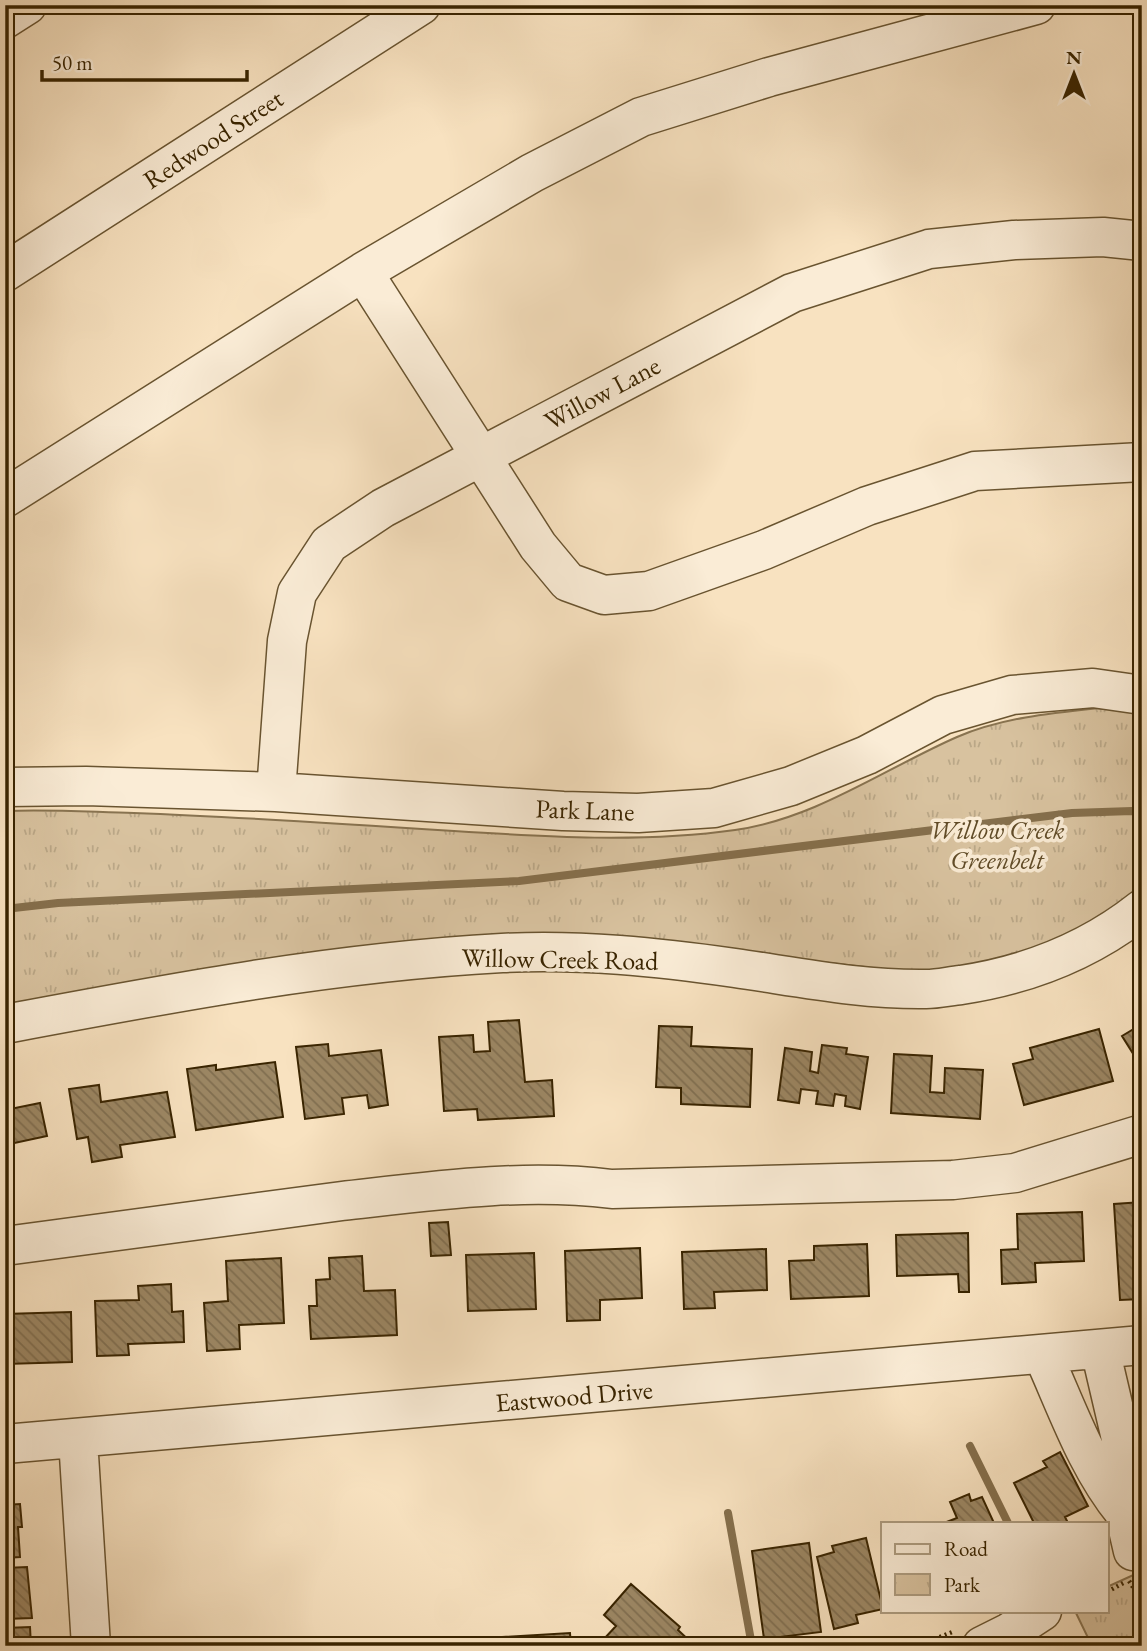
<svg xmlns="http://www.w3.org/2000/svg" width="1147" height="1651" viewBox="0 0 1147 1651" font-family="'EB Garamond',serif">
<style>
.park{fill:url(#park-tufts);stroke:#887350;stroke-width:2}
.lines{fill:none;stroke-linecap:round;stroke-linejoin:round}
.stream{stroke:#856f4c;stroke-width:8}
.building{fill:url(#building-back-hatch);stroke:#392400;stroke-width:2}
.minor-casing{stroke:#695430;stroke-width:41}
.path{stroke:#392400;stroke-width:4.5;stroke-dasharray:2 3.5;stroke-linecap:butt}
.minor{stroke:#faecd6;stroke-width:38}
.labels{text-anchor:middle;stroke-width:7;stroke-linejoin:round;paint-order:stroke}
.street-label{font-size:26px;fill:#392400;stroke:#faecd6}
.park-label{font-size:26px;font-style:italic;fill:#614c28;stroke:#faecd6}
</style>
<defs>
<pattern id="park-tufts" width="24" height="20" patternUnits="userSpaceOnUse" patternTransform="scale(1.75)"><rect width="24" height="20" fill="#d8c29f"/><path d="M3 7l-1-3M5 7V3M7 7l1-3M15 17l-1-3M17 17v-4M19 17l1-3" fill="none" stroke="#baa787"/></pattern>
<pattern id="building-back-hatch" width="6" height="6" patternUnits="userSpaceOnUse" patternTransform="scale(1.75)"><rect width="6" height="6" fill="#9c8764"/><path d="M-1 5l2 2M0 0l6 6M5-1l2 2" fill="none" stroke="#806e50"/></pattern>
</defs>
<rect width="100%" height="100%" fill="#f8e2c0"/>
<filter id="stains"><feTurbulence type="fractalNoise" baseFrequency=".00286" numOctaves="4"/><feColorMatrix values="0 0 0 0 .2 0 0 0 0 .09 0 0 0 0 .02 0 0 0 .5 -.17"/></filter>
<radialGradient id="worn" r=".72"><stop offset=".6" stop-color="#630" stop-opacity="0"/><stop offset="1" stop-color="#630" stop-opacity=".3"/></radialGradient>
<path class="park" d="M1099,708l43,4v179l-113,68 -94,16 -271,-31 -659,69v-202c43,-2 86,1 129,2 107,4 214,11 320,18 93,6 188,12 281,-1 80,-11 149,-61 222,-93 44,-19 94,-24 142,-29z
M1142,1571v75h-50l-17,-35h32v-24z"/>
<g class="lines">
<path class="stream" d="M5,909l53,-6 461,-22 553,-68 60,-2 10,3
M970,1446l38,77
M728,1513l24,133"/>
</g>
<path class="building" d="M519,1020l6,62 27,-2 2,36 -76,4 -1,-11 -33,2 -5,-74 34,-2 1,17 16,-1 -2,-29z
M1142,1024v44l-20,-32z
M659,1026l33,1 -1,19 61,3 -2,58 -69,-3v-16l-25,-1z
M1099,1029l14,52 -89,24 -11,-41 20,-5 -3,-11z
M328,1044l1,12 52,-6 7,55 -19,3 -2,-13 -25,3 2,16 -39,5 -9,-72z
M822,1045l25,3 -1,6 22,3 -8,52 -15,-3 1,-10 -11,-2 -2,12 -17,-2 2,-13 -17,-2 -2,14 -21,-3 7,-52 27,4 -2,19 8,2z
M894,1054l38,2 -2,36 14,1 1,-25 38,2 -3,49 -89,-6z
M275,1062l8,55 -87,13 -9,-61 29,-4v5z
M99,1085l2,17 66,-10 8,45 -55,8 2,12 -30,5 -4,-25 -11,2 -8,-50z
M40,1103l7,33 -42,9v-35z
M1142,1202v97l-22,1 -6,-96z
M1082,1212l2,49 -49,2 1,19 -34,2 -1,-34 17,-1 -1,-35z
M448,1222l3,33 -20,1 -2,-33z
M968,1233l1,59h-10l-1,-18 -61,2 -1,-41z
M867,1244l2,52 -78,3 -2,-38 25,-1v-14z
M640,1248l2,50 -42,2v20l-33,1 -2,-70z
M766,1249l1,41 -53,2 1,16 -31,1 -2,-57z
M534,1253l2,56 -68,2 -2,-56z
M362,1256l2,35 31,-1 2,45 -86,4 -2,-33h8l-1,-26 14,-1 -1,-21z
M281,1258l3,65 -45,2 1,24 -33,2 -3,-48 24,-2 -2,-40z
M171,1284l1,28 11,-1 1,31 -56,2 1,11 -32,1 -2,-55 44,-1 -1,-14z
M71,1312l1,50 -67,2v-50z
M1060,1452l28,54 -23,11 3,6h-34l-20,-40 33,-16 -4,-6z
M969,1494l2,7 11,-4 12,26h-50l13,-5 -7,-16z
M20,1504l2,23h-4l2,30 -15,1v-53z
M866,1538l17,71 -27,6 2,8 -24,6 -17,-72 17,-5 -2,-6z
M809,1543l12,89 -57,7 -12,-88z
M27,1567l5,51 -27,1v-51z
M631,1584l49,43 -2,3 17,16h-83l-8,-7 12,-13 -12,-11z
M30,1627l1,19h-26v-18z
M570,1633l1,13h-68v-9z"/>
<g class="lines">
<g class="minor-casing">
<path id="minor" d="M5,19l22,-14
M5,272l416,-267
M363,272l175,274 30,36 36,13 45,-4 115,-41 103,-44 108,-35 167,-9
M5,498l358,-226 169,-99 109,-56 128,-40 267,-72
M5,787l81,-1 190,6 287,19 75,2 76,-5 77,-22 76,-31 76,-40 69,-20 81,-7 49,7
M276,792l11,-151 10,-48 32,-49 54,-36 409,-215 137,-44 85,-9 89,-3 39,4
M5,1024c165,-31 329,-62 497,-71 78,-4 156,4 233,15 63,9 127,22 191,21 12,0 24,-3 35,-4 66,-10 128,-34 181,-76
M5,1246c113,-15 225,-31 337,-45 89,-10 180,-23 270,-12l341,-9 62,-7 127,-39
M1100,1349l25,107 1,31 -2,25 9,39
M1043,1355c24,53 44,112 81,157
M78,1439l13,207
M5,1444l1137,-99
M982,1646l28,-14 32,-21"/>
</g>
<path class="path" d="M1129,1581c9,13 13,27 11,43 -2,9 -5,13 -2,22
M1107,1592l18,-10
M908,1646l19,-4 28,-11"/>
<use href="#minor" class="minor"/>
</g>
<g class="labels">
<g class="street-label">
<text transform="translate(213 139) rotate(-33)" y="9">Redwood Street</text>
<text transform="translate(602 393) rotate(-28)" y="9">Willow Lane</text>
<text transform="translate(585 810) rotate(2)" y="9">Park Lane</text>
<text transform="translate(560 959) rotate(1)" y="9">Willow Creek Road</text>
<text transform="translate(574 1396) rotate(-5)" y="9">Eastwood Drive</text>
</g>
<g class="park-label">
<text x="997" y="839">Willow Creek<tspan x="997" dy="30">Greenbelt</tspan></text>
</g>
</g>
<rect width="1147" height="1651" fill="none" stroke="#f8e2c0" stroke-width="28"/>
<rect x="7" y="7" width="1133" height="1637" fill="none" stroke="#392400" stroke-width="3.5"/>
<rect x="14" y="14" width="1119" height="1623" fill="none" stroke="#392400" stroke-width="2"/>
<rect x="881" y="1522" width="228" height="91" fill="#faecd6" stroke="#ad9c80" stroke-width="2"/>
<rect x="895" y="1544" width="35" height="10" fill="#faecd6" stroke="#ad9c80" stroke-width="2"/>
<text x="944" y="1556" font-size="21" fill="#392400">Road</text>
<rect x="895" y="1574" width="35" height="21" fill="url(#park-tufts)" stroke="#ad9c80" stroke-width="2"/>
<text x="944" y="1592" font-size="21" fill="#392400">Park</text>
<g transform="translate(1074 74)" stroke="#faecd6" stroke-width="5" paint-order="stroke">
<path d="M0-5L12 26L0 18L-12 26Z" fill="#392400"/>
<text y="-10" font-size="19" font-weight="bold" text-anchor="middle" fill="#392400">N</text>
</g>
<path d="M42 70v10h205v-10" fill="none" stroke="#392400" stroke-width="3.5"/>
<text x="52" y="70" font-size="21" fill="#392400" stroke="#faecd6" stroke-width="5" paint-order="stroke">50 m</text>
<rect width="100%" height="100%" filter="url(#stains)"/>
<rect width="100%" height="100%" fill="url(#worn)"/>
</svg>
